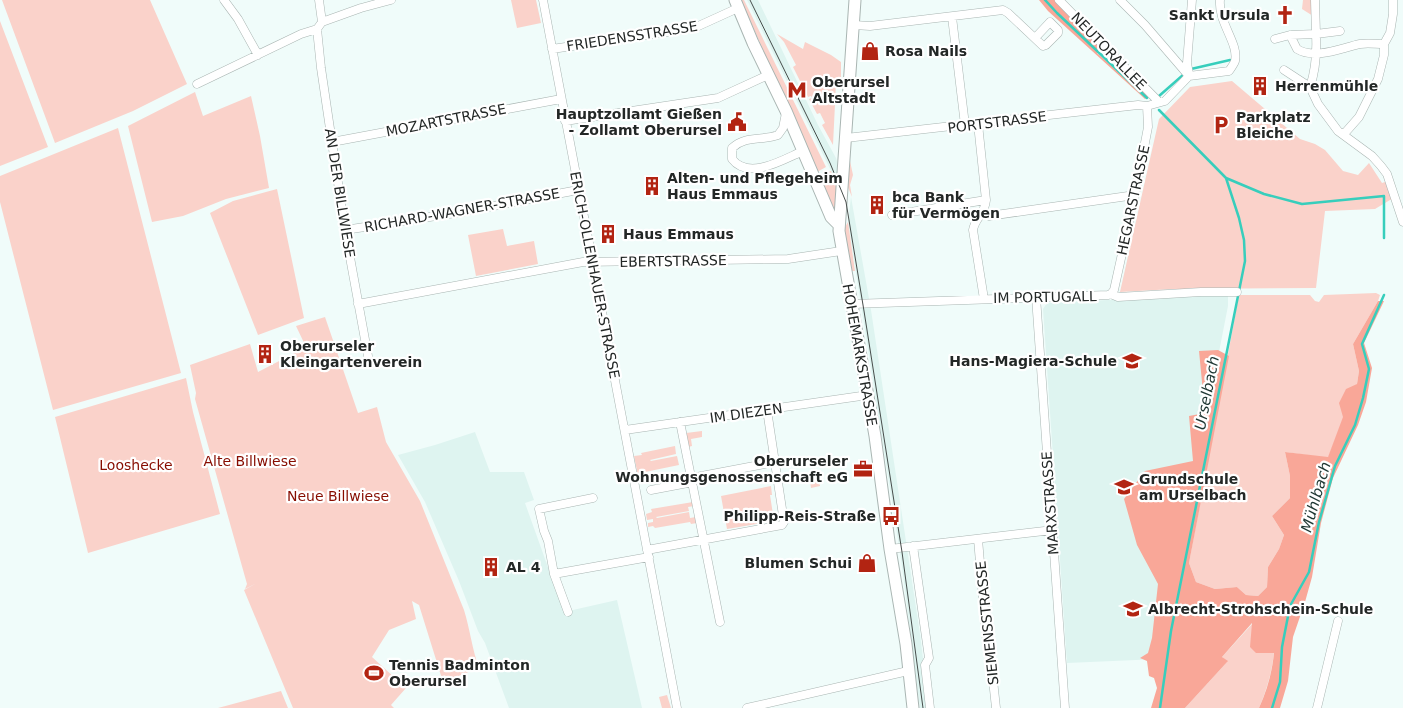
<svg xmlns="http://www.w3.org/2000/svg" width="1403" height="708" viewBox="0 0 1403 708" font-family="'DejaVu Sans',sans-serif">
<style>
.built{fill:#def4f0}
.green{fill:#fad2ca}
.forest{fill:#f9a798}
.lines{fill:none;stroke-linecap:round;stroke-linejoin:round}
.stream{stroke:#37cebc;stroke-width:2.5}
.street-casing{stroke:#a9b5b2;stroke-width:9}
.secondary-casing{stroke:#a9b5b2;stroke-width:13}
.street{stroke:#fff;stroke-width:8}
.secondary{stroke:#fff;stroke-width:11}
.tram{stroke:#474d4b;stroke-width:1}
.labels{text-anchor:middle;stroke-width:4.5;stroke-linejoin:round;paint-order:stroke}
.poi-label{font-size:14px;font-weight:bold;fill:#232726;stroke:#fff;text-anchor:start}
.street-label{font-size:14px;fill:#232726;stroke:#fff}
.park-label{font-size:14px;fill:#870d00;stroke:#fff}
.water-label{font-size:15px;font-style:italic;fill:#1e3632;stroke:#fff}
</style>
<rect width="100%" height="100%" fill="#f0fcfa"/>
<path class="built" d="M747,0h11l60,125 18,33 3,9 -2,16z
M851,197l20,113 49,324 9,74h-9l-19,-149 -53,-337z
M1228,294v12l-69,353 -92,4 -24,-354 4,-6z
M475,432l15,40h34l10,28 -9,3 39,109 53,-12 25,108h-133l-24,-65 -7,-12 -19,-50 -34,-79 -27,-47 37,-10z"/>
<path class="green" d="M2,0h148l37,84 -54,27 -78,32z
M511,0h25l5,23 -24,5z
M741,0h3l82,167 -9,5z
M1303,0h10v16l-11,-7z
M0,21l48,126 -48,19z
M777,34l26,15 2,-7 26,13 10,7v23h-5l-1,14 6,1 -1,4h-5l-2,41 -11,-20 3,-2 -5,-10 -3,1 -8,-15 3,-1 -1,-2 -3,1 -15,-30 3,-2 -12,-23z
M1232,81l68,58 15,5 10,6 18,21 15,4 11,-12 13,20 6,-2 7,16 -20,12 -50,2 -9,77 -142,1 -54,3 39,-173 31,-32z
M195,92l8,24 48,-20 9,40 9,52 -43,11 -43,17 -31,6 -24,-96z
M118,128l63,245 -128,37 -53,-208v-26z
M848,160l2,1 3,14 -3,10 2,12 -5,-12z
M831,171l6,12 -2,27h-2l-14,-34z
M277,189l27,129 -46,17 -48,-122 23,-12z
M848,222l7,49h-6l-5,-42z
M503,229l4,17 27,-5 4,23 -62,12 -8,-41z
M1376,293l4,2 -2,6 -25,43 6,27 -2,13 -29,74 -43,-6 5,24v22l-18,18 12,19 -5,14 -11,18 -1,20 -9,9 -12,-1 -9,-8 -22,2 -19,-7 -7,-19 50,-268h71l5,6 4,1 5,-7z
M325,317l33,96 19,-6 9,35 34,59 44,109c6,19 8,39 15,58l-36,14 -24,-77 -7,-4 4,18 -27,11 -17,27 34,31 -15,17 3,3h-101l-49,-118 13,-7 -12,6 2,-5 -52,-185 1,-6 -6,-28 60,-21 8,28 48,-25 -10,-21z
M186,378l7,34 27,102 -132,39 -33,-136z
M702,431v6l-11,2 1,7 -4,1 -2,-14z
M675,446l1,8 -26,6 1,1 26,-5 2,9 -34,7v2l-7,2 -4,-20 8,-1 -1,-2z
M818,473l2,13 -9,2 -2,-14z
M771,486l1,9h-2l4,26 -47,8 -6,-33z
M693,502l1,4 -6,1 1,4 -33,6 1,1 32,-6 1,6 6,-1 1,6 -6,1 -1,-2 -35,6 -2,-2 -5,1v-4l5,-1v-3l-6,1 -1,-6 6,-2 -1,-3z
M1253,623l3,30 18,-1c-2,20 -7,37 -15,56h-74l42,-46 -5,-5z
M281,691l7,17h-70z
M667,695l4,13h-9l-3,-11z"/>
<path class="forest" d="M1039,0h16l47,48 -5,5 24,21 3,-3 25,25 -4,3 -97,-88z
M1378,301h6l-20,42 8,25 -6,34 -8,23 -25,53 -12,45 -9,54 -7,25 -12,35 -5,44 -8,27h-21c8,-18 13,-35 15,-55h-18l-6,-6 2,-24 -30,34 6,4 -43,47h-34l6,-20 -3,-10 -5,-2 -2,-15 -7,-3 8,-5 4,-15 6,-54 -21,-39 -13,-46 21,-28 48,-10 -4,-45 16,-3 -6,-62 19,-1 11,6 -40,207 7,19 19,7 22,-2 9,8 12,1 9,-9 1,-20 11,-18 5,-14 -12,-19 18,-18v-22l-5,-24 43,5 15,-40 -4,-14 7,-14 11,-5 2,-13 -6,-27z"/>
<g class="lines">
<path class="stream" d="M1045,0l12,13 90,85
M1191,69l39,-9
M1159,96l24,-21
M1159,110l67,68 13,40 5,22 1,21 -74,370 -11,77
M1226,178l38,16 38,10 82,-8v42
M1272,708l8,-26 2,-35 8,-41 19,-34 10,-50 16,-56 20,-41 8,-27 6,-29 -7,-25 22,-49"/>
<g class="street-casing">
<path id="street" d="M224,0l14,19 20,36
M319,0l3,22
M543,0l134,708
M1059,0l100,102
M1120,0l25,25 44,51
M1315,0l1,34 24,-3
M952,17l13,108
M854,25l16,1 133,-16 5,3 35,33 3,-1 12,-12v-3l-8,-8 -15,16
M317,29l4,39 24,162 23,126
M1290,35l7,14c18,11 44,-1 63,-5 7,-1 16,0 24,0
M1275,39l15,-4 26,-1c1,19 0,35 -6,53
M552,49l142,-21 44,-20
M1284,70l26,17 8,17 20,27 34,25 9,10 6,8 16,48
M1189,74l-2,-11 5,-63
M197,84l104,-50 16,-5 5,-7 39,-14 30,-8
M786,113l-3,15 -5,7c-16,6 -32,0 -46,13v11c17,22 52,0 71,-8
M565,121l153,-23 50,-23
M978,124l8,76c-1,14 -11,18 -13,30l11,69
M1344,134l15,-17 19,-38 6,-24v-11l6,-11 3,-19v-14
M846,138l292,-33 9,1 18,-5 24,-25 40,-5c2,-3 5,-7 6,-10 4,-18 -17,-38 -15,-61
M332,142l229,-43
M982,214l7,2 146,-21
M892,215l94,-15
M345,230l117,-18 116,-22
M1111,294l3,-4 21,-95 13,-68 -1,-21
M1036,297l29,411
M358,304l225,-42 205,-3 53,-8
M852,304l256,-9 3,-1 7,3 83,-5h36
M680,422l40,200
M625,430l243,-35
M691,478l84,-16
M651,490l42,-8
M978,539l9,106 3,7 6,56
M913,546l16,112 -4,7 5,43
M890,549l163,-19
M647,550l135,-25 2,-3 -17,-112
M554,574l95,-17
M568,612l-14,-38 -6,-33 -4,-10 -5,-22 54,-11
M747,708l161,-37
M1317,708l21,-87"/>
</g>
<g class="secondary-casing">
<path id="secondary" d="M735,0l18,43 33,68 45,106 8,8
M855,0l-16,231 36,205 15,113 16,95 7,64"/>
</g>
<use href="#street" class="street"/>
<use href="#secondary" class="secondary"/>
<path class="tram" d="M750,0l80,163 16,39 18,109 38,241 21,156"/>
</g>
<defs>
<g id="church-bare" transform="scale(1.5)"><path d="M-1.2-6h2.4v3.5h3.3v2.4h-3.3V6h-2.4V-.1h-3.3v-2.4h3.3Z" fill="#b22412" stroke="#fff" stroke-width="2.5" paint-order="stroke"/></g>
<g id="shop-bare" transform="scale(1.5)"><path d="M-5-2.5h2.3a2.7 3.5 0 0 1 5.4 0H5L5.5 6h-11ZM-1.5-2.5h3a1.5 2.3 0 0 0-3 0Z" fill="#b22412" stroke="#fff" stroke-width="2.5" paint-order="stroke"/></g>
<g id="building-bare" transform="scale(1.5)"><path d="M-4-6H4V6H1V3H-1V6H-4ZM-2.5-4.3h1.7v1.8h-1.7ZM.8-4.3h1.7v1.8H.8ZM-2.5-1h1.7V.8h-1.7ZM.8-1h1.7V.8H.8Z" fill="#b22412" stroke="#fff" stroke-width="2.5" paint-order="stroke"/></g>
<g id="metro-bare" transform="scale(1.5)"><path d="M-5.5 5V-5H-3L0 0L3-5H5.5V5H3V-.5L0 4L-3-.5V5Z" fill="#b22412" stroke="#fff" stroke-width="2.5" paint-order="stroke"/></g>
<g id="civic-bare" transform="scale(1.5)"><path d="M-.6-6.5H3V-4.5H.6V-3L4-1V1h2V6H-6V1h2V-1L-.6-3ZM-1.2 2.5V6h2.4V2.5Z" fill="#b22412" stroke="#fff" stroke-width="2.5" paint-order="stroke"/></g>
<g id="parking-bare" transform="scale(1.5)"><path d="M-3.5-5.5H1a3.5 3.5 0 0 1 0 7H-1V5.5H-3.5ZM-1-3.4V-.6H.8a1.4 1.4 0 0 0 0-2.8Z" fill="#b22412" stroke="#fff" stroke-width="2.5" paint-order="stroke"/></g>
<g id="school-bare" transform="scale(1.5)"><path d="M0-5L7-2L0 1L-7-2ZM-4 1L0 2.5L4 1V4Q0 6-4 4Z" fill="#b22412" stroke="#fff" stroke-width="2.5" paint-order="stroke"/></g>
<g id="office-bare" transform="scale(1.5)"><path d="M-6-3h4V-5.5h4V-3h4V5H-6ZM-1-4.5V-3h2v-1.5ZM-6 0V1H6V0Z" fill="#b22412" stroke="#fff" stroke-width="2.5" paint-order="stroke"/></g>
<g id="bus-bare" transform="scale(1.5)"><path d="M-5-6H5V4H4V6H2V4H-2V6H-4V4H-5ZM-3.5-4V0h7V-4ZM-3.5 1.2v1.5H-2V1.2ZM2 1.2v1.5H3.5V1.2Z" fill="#b22412" stroke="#fff" stroke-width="2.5" paint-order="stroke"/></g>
<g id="stadium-bare" transform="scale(1.5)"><path d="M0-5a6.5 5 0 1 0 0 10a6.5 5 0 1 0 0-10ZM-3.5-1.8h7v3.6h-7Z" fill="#b22412" stroke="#fff" stroke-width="2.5" paint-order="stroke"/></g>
</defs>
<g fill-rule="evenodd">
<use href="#church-bare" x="1285" y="15"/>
<use href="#shop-bare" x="870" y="51"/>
<use href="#building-bare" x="1260" y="86"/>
<use href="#metro-bare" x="797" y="90"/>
<use href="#civic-bare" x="737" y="122"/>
<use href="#parking-bare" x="1221" y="125"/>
<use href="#building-bare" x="652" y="186"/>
<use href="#building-bare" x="877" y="205"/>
<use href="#building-bare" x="608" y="234"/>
<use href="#building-bare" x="265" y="354"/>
<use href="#school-bare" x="1132" y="361"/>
<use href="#office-bare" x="863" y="469"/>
<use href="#school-bare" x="1124" y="487"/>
<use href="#bus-bare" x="891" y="516"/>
<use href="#shop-bare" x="867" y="563"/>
<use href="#building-bare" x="491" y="567"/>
<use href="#school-bare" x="1133" y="609"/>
<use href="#stadium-bare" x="374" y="673"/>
</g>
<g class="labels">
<g class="poi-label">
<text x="1270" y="20" text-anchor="end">Sankt Ursula</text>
<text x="885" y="56">Rosa Nails</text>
<text x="812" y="87">Oberursel<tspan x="812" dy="16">Altstadt</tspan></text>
<text x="1275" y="91">Herrenmühle</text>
<text x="722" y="119" text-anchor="end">Hauptzollamt Gießen<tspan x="722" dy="16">- Zollamt Oberursel</tspan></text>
<text x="1236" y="122">Parkplatz<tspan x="1236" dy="16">Bleiche</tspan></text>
<text x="667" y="183">Alten- und Pflegeheim<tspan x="667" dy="16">Haus Emmaus</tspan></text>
<text x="892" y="202">bca Bank<tspan x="892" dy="16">für Vermögen</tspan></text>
<text x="623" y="239">Haus Emmaus</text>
<text x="280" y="351">Oberurseler<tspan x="280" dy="16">Kleingartenverein</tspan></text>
<text x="1117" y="366" text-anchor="end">Hans-Magiera-Schule</text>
<text x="848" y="466" text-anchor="end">Oberurseler<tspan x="848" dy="16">Wohnungsgenossenschaft eG</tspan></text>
<text x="1139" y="484">Grundschule<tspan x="1139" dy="16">am Urselbach</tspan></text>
<text x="876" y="521" text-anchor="end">Philipp-Reis-Straße</text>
<text x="852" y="568" text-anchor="end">Blumen Schui</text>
<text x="506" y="572">AL 4</text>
<text x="1148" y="614">Albrecht-Strohschein-Schule</text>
<text x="389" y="670">Tennis Badminton<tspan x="389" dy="16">Oberursel</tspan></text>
</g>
<g class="street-label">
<text transform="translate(632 36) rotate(-9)" y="5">FRIEDENSSTRASSE</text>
<text transform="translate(1109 51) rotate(46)" y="5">NEUTORALLEE</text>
<text transform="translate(446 120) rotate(-11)" y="5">MOZARTSTRASSE</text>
<text transform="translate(997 122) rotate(-7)" y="5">PORTSTRASSE</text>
<text transform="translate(340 193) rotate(81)" y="5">AN DER BILLWIESE</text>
<text transform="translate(1133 200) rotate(-78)" y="5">HEGARSTRASSE</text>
<text transform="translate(462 210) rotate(-10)" y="5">RICHARD-WAGNER-STRASSE</text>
<text transform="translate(673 261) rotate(-1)" y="5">EBERTSTRASSE</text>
<text transform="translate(595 275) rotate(79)" y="5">ERICH-OLLENHAUER-STRASSE</text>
<text transform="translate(1045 297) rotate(-1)" y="5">IM PORTUGALL</text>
<text transform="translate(860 355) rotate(80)" y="5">HOHEMARKSTRASSE</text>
<text transform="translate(746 413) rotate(-8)" y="5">IM DIEZEN</text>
<text transform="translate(1050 503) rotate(-94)" y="5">MARXSTRASSE</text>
<text transform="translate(987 623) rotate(-96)" y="5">SIEMENSSTRASSE</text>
</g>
<g class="park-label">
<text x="250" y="466">Alte Billwiese</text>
<text x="136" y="470">Looshecke</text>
<text x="338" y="501">Neue Billwiese</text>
</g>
<g class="water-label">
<text transform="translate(1207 393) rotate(-79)" y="5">Urselbach</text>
<text transform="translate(1316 497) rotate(-74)" y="5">Mühlbach</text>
</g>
</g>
</svg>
